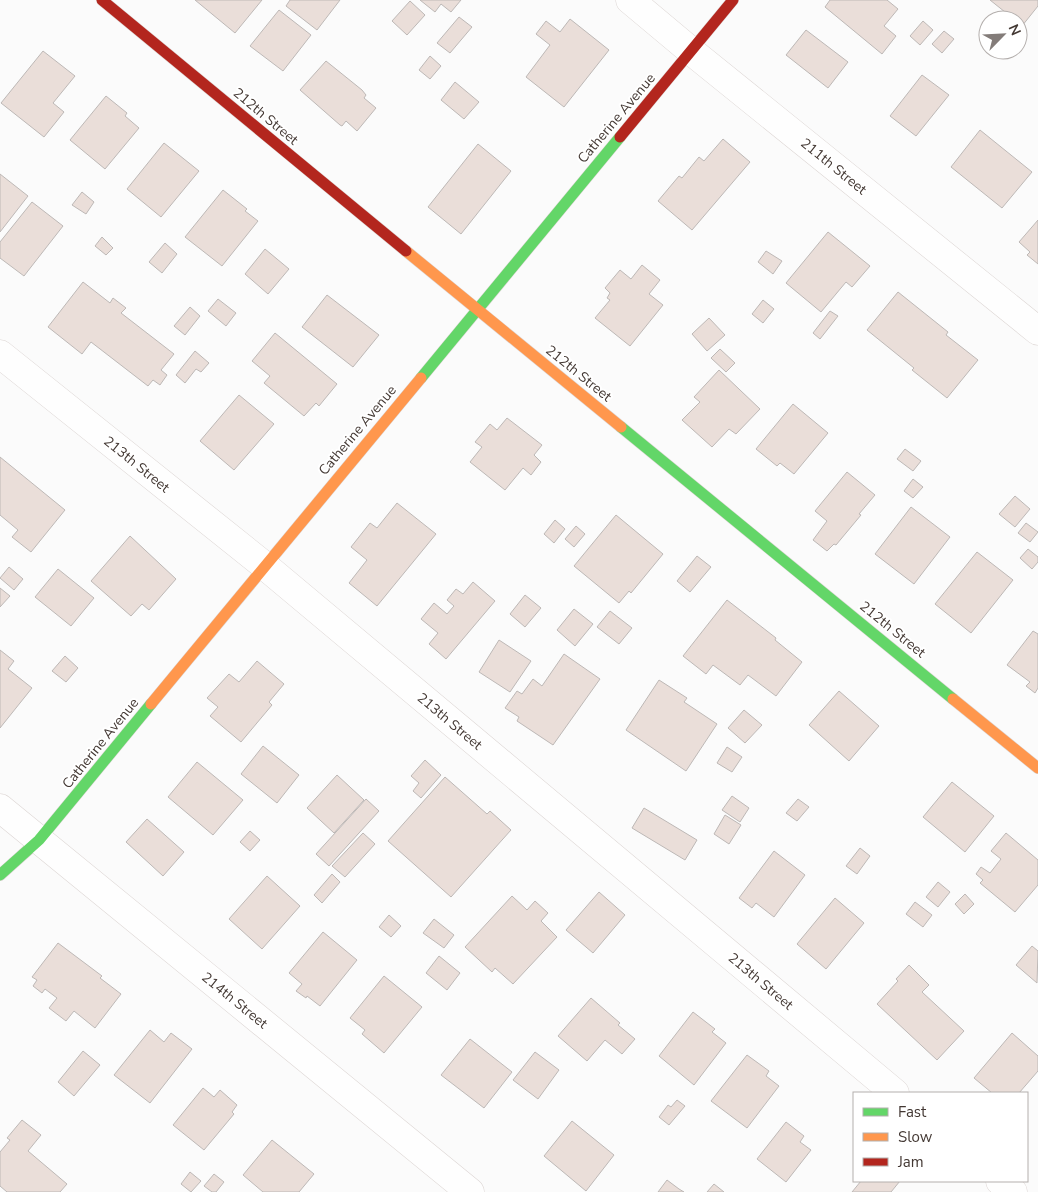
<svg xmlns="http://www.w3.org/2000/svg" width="1038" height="1192" viewBox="0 0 1038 1192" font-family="'Nunito Sans',sans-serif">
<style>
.building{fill:#eaded9;stroke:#bdb8b6}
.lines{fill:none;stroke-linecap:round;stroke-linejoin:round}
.street-casing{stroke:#dcd5d3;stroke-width:29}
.fast-casing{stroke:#dcd5d3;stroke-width:12}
.slow-casing{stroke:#dcd5d3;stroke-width:12}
.jam-casing{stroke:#dcd5d3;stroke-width:12}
.street{stroke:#fefefe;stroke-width:28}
.fast{stroke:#63d668;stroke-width:11}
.slow{stroke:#ff974d;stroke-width:11}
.jam{stroke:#b3261e;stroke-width:11}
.labels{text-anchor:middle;stroke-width:4;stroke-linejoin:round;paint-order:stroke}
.street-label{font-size:14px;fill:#433833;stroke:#fff}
</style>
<rect width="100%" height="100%" fill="#fbfbfb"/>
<path class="building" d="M195,0h67l-27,33z
M290,0h50l-23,30 -31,-24z
M420,0h41l-10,12 -10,-8 -6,8z
M830,0h57l11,9 -14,17 12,10 -14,18 -57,-47z
M990,0h48v6l-16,20 -4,-4v-2h-3z
M410,1l15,14 -18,20 -15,-14z
M279,10l32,25 -28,36 -33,-25z
M459,17l13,10 -22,26 -13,-10z
M570,19l39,31 -45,57 -38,-30 24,-32 -14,-11 10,-13 14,11z
M923,21l10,9 -13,15 -10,-9z
M806,30l42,32 -20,26 -42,-33z
M944,31l10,8 -12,14 -10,-9z
M43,51l32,25 -22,27 11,9 -20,25 -43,-34z
M430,56l11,10 -11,13 -11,-9z
M326,61l36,29 4,5 -2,3 12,10 -19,23 -11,-10 -4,5 -2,-1 -40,-35z
M922,75l27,20 -33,41 -26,-20z
M455,82l24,20 -15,17 -23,-19z
M106,96l21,17 -2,3 14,12 -34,41 -35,-29z
M980,130l52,42 -30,36 -51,-41z
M723,139l27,23 -58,68 -34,-29 21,-25 3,2 17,-21 5,4z
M164,143l35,28 -38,46 -34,-28z
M478,144l33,27 -50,63 -33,-27z
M0,174l28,22 -28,36z
M223,190l24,19 -2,2 13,10 -36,45 -37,-29z
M82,192l12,10 -8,12 -14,-9z
M32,202l31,24 -39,50 -24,-18v-16z
M1038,220v44l-11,-9 3,-3 -11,-10z
M828,232l42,34 -18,21 -6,-5 -25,30 -35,-29z
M102,237l11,11 -7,7 -11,-9z
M165,243l12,11 -15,19 -13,-11z
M265,249l24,20 -21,25 -23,-20z
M766,251l16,10 -9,13 -15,-12z
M642,265l18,15 -11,14 14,11 -33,41 -35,-28 15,-18 -3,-2 3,-5 -5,-5 15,-18 11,9z
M83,282l27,21 3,-5 13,10 -5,5 53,41 -13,16 6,5 -7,10 -7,-5 -5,6 -57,-44 -9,12 -34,-27z
M898,292l50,40 -2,3 32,25 -31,38 -35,-28 2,-2 -47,-38z
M327,295l52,40 -26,32 -51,-40z
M218,299l18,14 -10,13 -18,-15z
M763,300l11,9 -11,14 -11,-9z
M190,307l10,9 -15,19 -11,-9z
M830,311l8,5 -18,23 -7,-6z
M709,318l16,17 -18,16 -15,-17z
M275,333l62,51 -18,22 -3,-3 -12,13 -40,-33 6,-7 -18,-15z
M720,349l15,14 -9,9 -15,-14z
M195,351l14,12 -8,9 -5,-3 -11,14 -9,-8z
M719,370l41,39 -24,25 -7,-5 -17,18 -30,-27 18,-18 -6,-5z
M239,395l35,29 -40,46 -34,-29z
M793,404l35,29 -34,41 -14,-11 -3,3 -21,-17z
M507,418l35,27 -8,10 7,7 -10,13 -8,-7 -18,22 -35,-28 12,-15 -7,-5 15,-18 7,6z
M905,449l16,12 -8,10 -16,-12z
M0,457l65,53 -34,42 -19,-15 6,-7 -18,-15z
M847,472l28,23 -16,19 2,1 -25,30 -2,-1 -7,7 -14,-11 14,-19 -12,-10z
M913,479l10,8 -10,11 -9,-7z
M1015,496l15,13 -15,18 -16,-13z
M397,503l39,31 -59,72 -28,-23 18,-23 -16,-13 19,-24 7,5z
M911,507l39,30 -36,47 -39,-30z
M616,515l47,39 -32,39 -2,-2 -10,12 -45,-37z
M555,520l10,9 -11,14 -10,-9z
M1026,523l12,9 -8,10 -12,-9z
M576,526l9,8 -11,13 -9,-8z
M130,536l46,43 -27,31 -7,-6 -11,12 -40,-35z
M1028,549l10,8v5l-6,7 -12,-11z
M977,552l36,28 -42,53 -36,-29z
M697,556l14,11 -21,25 -13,-11z
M9,567l14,12 -9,11 -14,-12z
M58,569l36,29 -23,28 -36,-29z
M473,582l22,19 -49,58 -17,-15 9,-11 -17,-14 13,-16 13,11 7,-8 -7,-6 9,-11 7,5z
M0,588l10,8 -10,11z
M525,595l16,13 -16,19 -15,-13z
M727,600l49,38 -1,2 27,22 -26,34 -28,-21 -8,10 -27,-20 -7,9 -23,-18z
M574,609l19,15 -18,22 -18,-16z
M610,611l22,17 -13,16 -22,-17z
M1033,631l5,3v54l-3,5 -9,-7 4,-4 -23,-17z
M499,640l32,21 -21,31 -31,-20z
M0,650l14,11 -6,8 24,19 -32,40z
M564,654l36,25 -47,66 -36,-24 2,-4 -14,-9 12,-17 5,3 11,-15 9,7z
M65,656l13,12 -12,14 -14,-11z
M257,661l27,23 -15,18 3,3 -31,37 -31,-26 8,-9 -11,-9 22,-24 10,8z
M659,680l28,18 -3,4 33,22 -31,47 -60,-41z
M839,691l40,35 -30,35 -40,-36z
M744,710l18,15 -17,18 -17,-15z
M263,746l36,29 -22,28 -36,-29z
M727,747l15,10 -10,15 -15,-9z
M425,760l16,15 -20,23 -8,-7 6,-8 -8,-7z
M197,762l46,38 -30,35 -45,-38z
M337,775l27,25 -30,33 -27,-25z
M445,777l42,37 3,-3 21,19 -60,67 -63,-56z
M952,782l42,34 -29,36 -42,-35z
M732,796l17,12 -9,14 -18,-12z
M366,799l13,12 -50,55 -13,-12z
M798,799l11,8 -12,14 -11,-8z
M644,808l53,32 -12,20 -53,-32z
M725,815l16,10 -12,19 -15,-10z
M147,819l37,33 -21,24 -37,-34z
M250,831l10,9 -10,11 -10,-9z
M363,833l12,11 -30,33 -13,-11z
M1006,833l32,27v25l-23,27 -35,-29 3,-3 -7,-6 5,-7 9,6 11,-14 -10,-8z
M860,848l10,8 -13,18 -11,-8z
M774,851l31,24 -31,42 -18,-14 -4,5 -13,-10z
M332,874l8,8 -18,21 -8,-8z
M267,876l33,30 -38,43 -33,-30z
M938,882l12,10 -12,15 -12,-10z
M599,892l26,23 -32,38 -27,-23z
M965,894l9,10 -10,10 -9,-10z
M512,896l15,14 8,-9 13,12 -7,8 16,16 -44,47 -18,-16 -3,4 -27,-25z
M835,898l29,25 -38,46 -29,-25z
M915,902l17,13 -9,12 -17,-13z
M389,915l12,11 -10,11 -12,-10z
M434,919l20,16 -10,13 -21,-15z
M323,932l34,28 -37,46 -13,-10 -1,2 -10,-7 6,-7 -13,-11z
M58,943l44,33 -2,2 21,16 -26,34 -21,-17 -8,10 -17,-13 8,-10 -12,-9 -3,4 -9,-7 4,-6 -5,-3z
M1032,946l6,5 -1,32 -21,-18z
M439,956l21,17 -13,17 -21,-17z
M909,965l20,20 -7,7 42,39 -27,29 -60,-56 21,-23 -2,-2z
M384,976l38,31 -38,46 -22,-19 3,-4 -15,-12z
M591,998l29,25 -2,2 17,14 -13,15 -17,-14 -18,21 -29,-25z
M693,1012l22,17 -3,3 14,11 -32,42 -35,-29z
M150,1030l14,12 7,-9 21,16 -42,54 -36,-28z
M1012,1033l26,23v15l-19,22h-27l-18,-15z
M470,1039l42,33 -28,36 -43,-33z
M83,1051l17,14 -26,31 -16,-14z
M535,1052l24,18 -21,29 -25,-19z
M747,1055l22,16 -3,5 13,10 -32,42 -36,-27z
M203,1088l11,9 6,-7 17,15 -5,7 2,2 -30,36 -31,-25z
M677,1100l8,6 -16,19 -10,-8 9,-12 3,2z
M22,1120l19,15 -13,16 39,33 -7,8h-53l-7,-6v-34l10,-12 -3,-2z
M572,1121l42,34 -28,36 -42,-35z
M786,1122l18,14 -4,6 11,8 -25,32 -29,-23z
M272,1140l42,34 -15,18h-36l-20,-17z
M190,1172l11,9 -10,11 -10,-8z
M214,1174l10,8 -8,10h-4l-8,-6z
M667,1180l12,9 5,3h-26z
M861,1181h39l-9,11h-39z
M714,1184l10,8h-17z"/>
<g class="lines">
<g class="street-casing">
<path id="street" d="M630,0l61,51 347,280
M0,354l265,212 630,527
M0,808l470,384
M1000,1181l13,11"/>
</g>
<g class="fast-casing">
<path id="fast" d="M421,378l199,-241
M621,427l332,272
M0,875l39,-35 112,-136"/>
</g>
<g class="slow-casing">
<path id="slow" d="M406,251l215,176
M953,699l85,69
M151,704l270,-326"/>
</g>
<g class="jam-casing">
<path id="jam" d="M102,0l304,251
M620,137l113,-137"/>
</g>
<use href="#street" class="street"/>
<use href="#fast" class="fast"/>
<use href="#slow" class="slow"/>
<use href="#jam" class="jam"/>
</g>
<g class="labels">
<g class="street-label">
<text transform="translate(266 116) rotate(40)" y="5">212th Street</text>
<text transform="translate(616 118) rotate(-50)" y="5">Catherine Avenue</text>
<text transform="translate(834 166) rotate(39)" y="5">211th Street</text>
<text transform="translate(579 373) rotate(39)" y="5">212th Street</text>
<text transform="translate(357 430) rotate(-50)" y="5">Catherine Avenue</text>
<text transform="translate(137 464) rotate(39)" y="5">213th Street</text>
<text transform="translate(893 629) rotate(39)" y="5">212th Street</text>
<text transform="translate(450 721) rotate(40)" y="5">213th Street</text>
<text transform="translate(100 743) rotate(-51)" y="5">Catherine Avenue</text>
<text transform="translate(761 981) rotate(40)" y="5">213th Street</text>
<text transform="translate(235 1000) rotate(39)" y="5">214th Street</text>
</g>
</g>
<rect x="853" y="1092" width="175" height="90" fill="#ffffff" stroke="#b4afad"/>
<rect x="863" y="1108" width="25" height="8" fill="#63d668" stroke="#b4afad"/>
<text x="898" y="1117" font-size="15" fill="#433833">Fast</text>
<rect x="863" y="1133" width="25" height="8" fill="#ff974d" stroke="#b4afad"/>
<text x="898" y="1142" font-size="15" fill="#433833">Slow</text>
<rect x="863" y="1158" width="25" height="8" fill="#b3261e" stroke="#b4afad"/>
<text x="898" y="1167" font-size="15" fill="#433833">Jam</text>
<g transform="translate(1003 35) rotate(66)"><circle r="24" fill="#ffffff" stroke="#b4afad"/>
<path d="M0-4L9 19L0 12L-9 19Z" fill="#837c79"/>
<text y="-8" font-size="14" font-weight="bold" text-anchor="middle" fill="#433833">N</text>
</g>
</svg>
